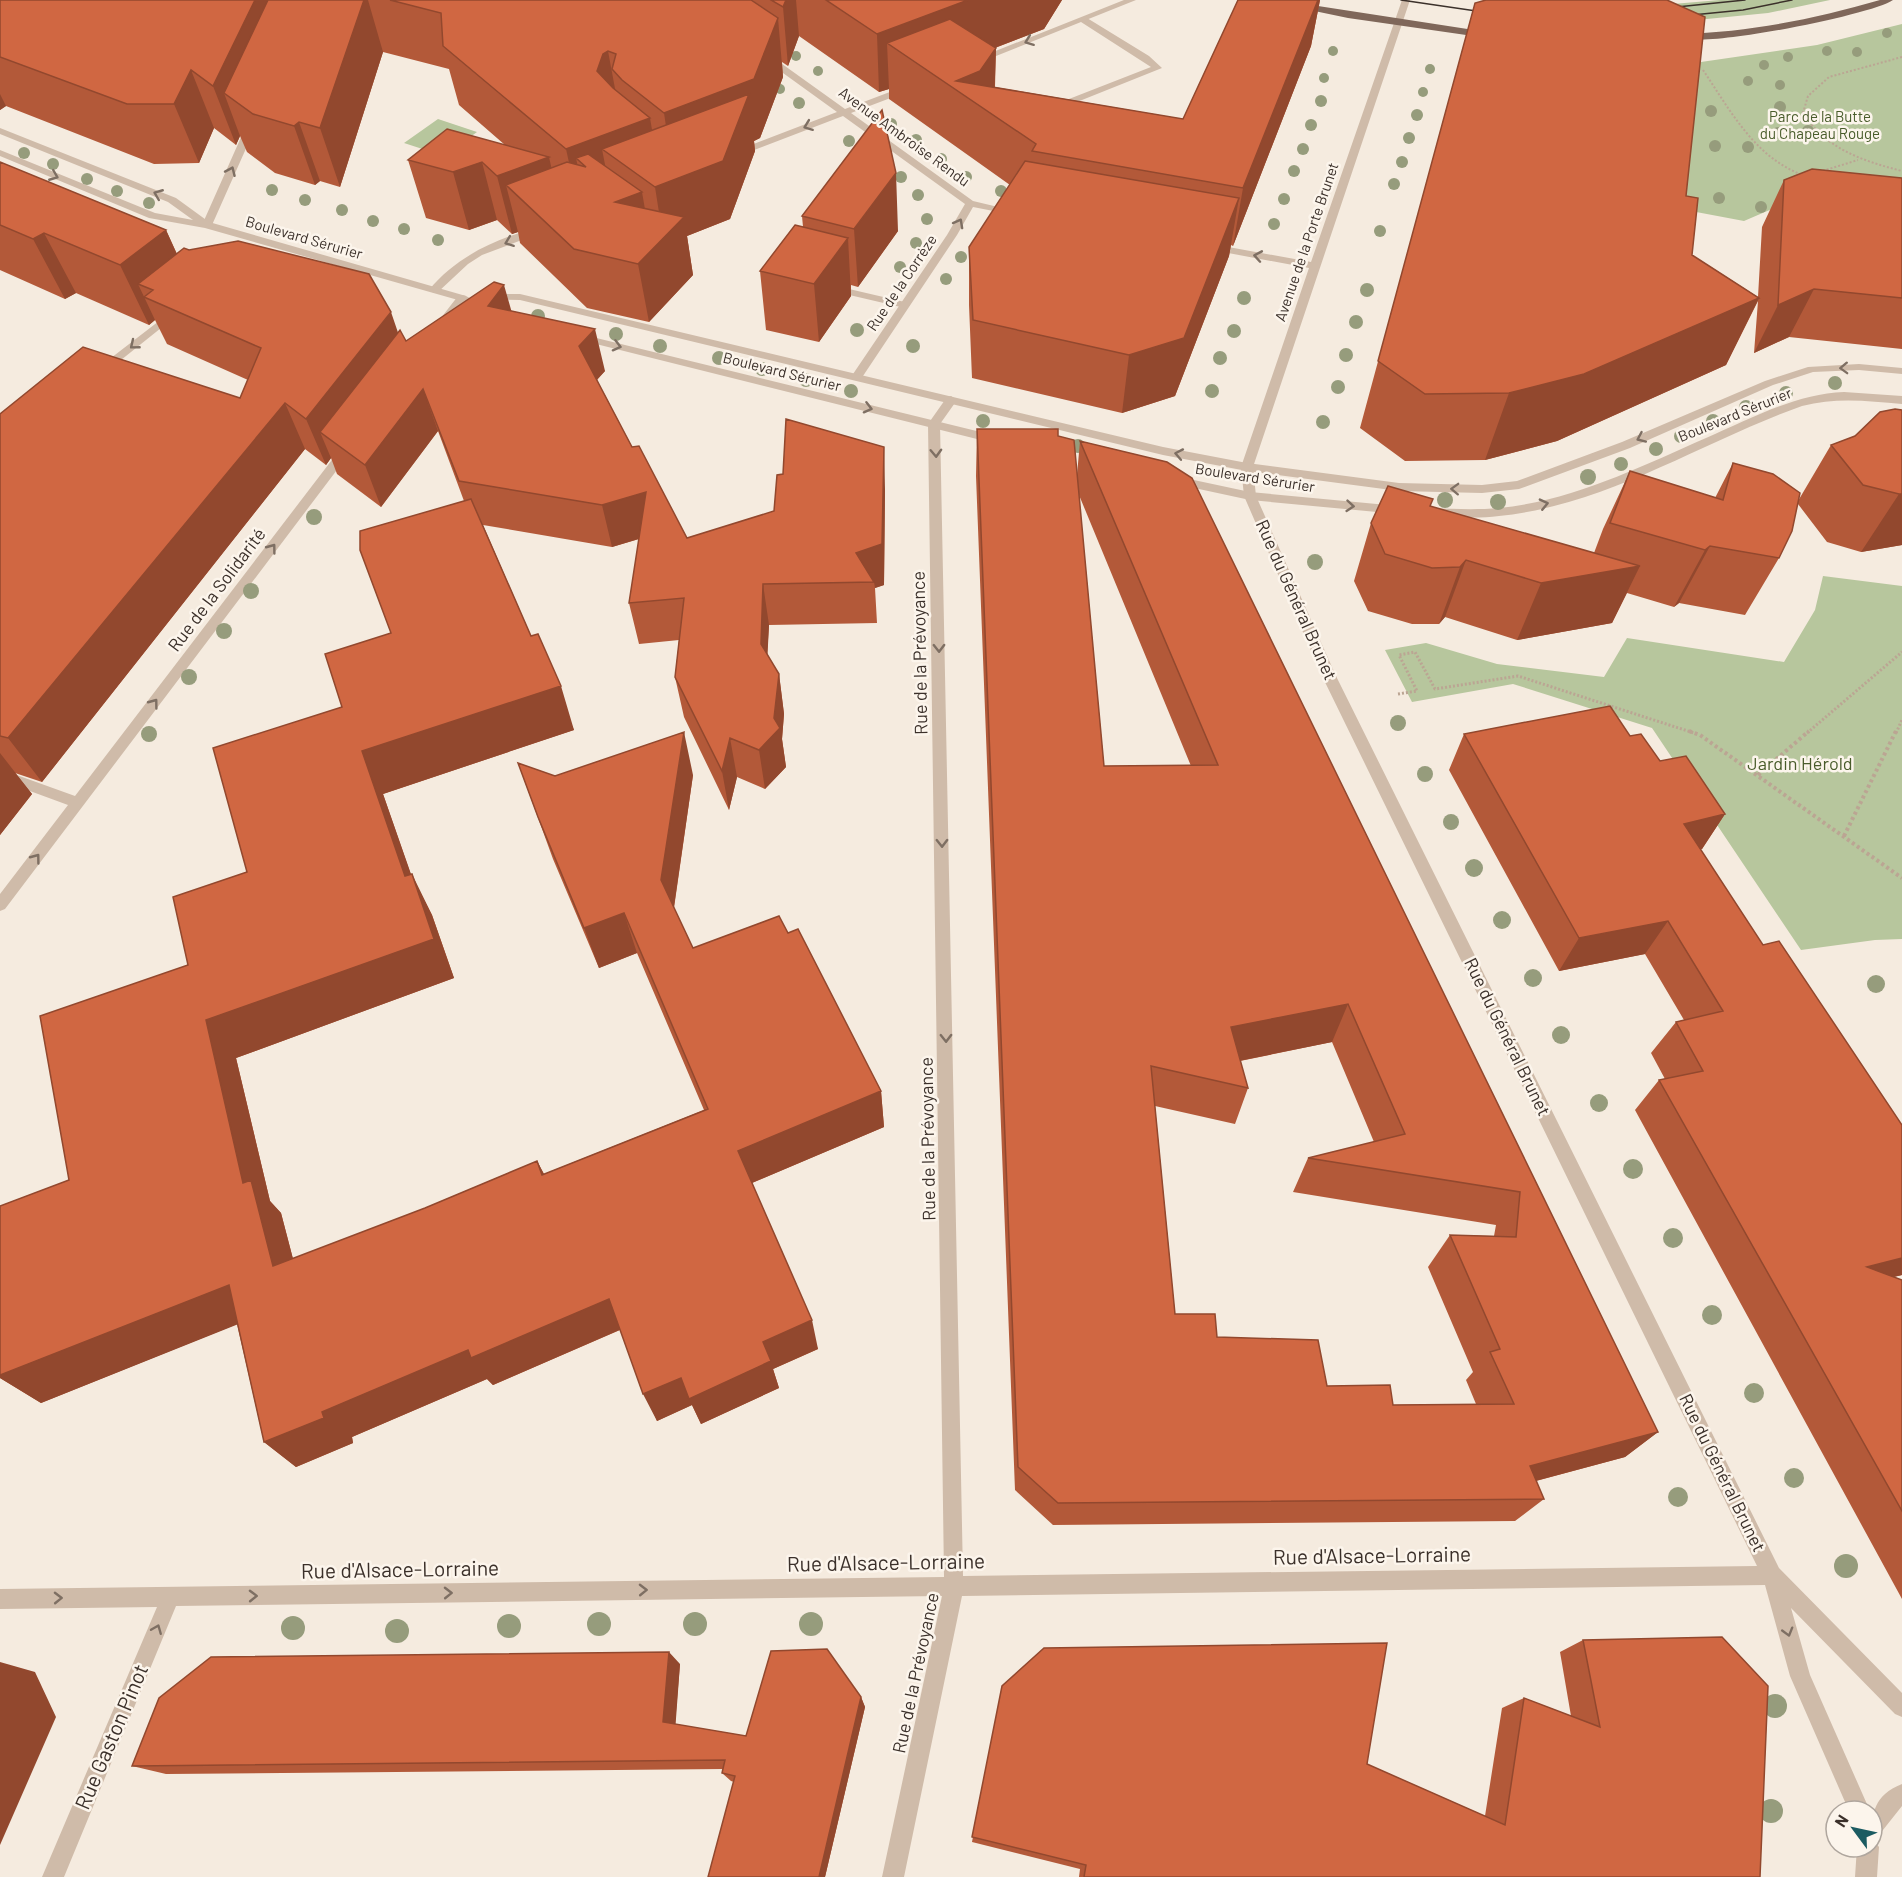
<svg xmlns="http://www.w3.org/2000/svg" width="1902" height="1877" viewBox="0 0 1902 1877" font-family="Barlow,sans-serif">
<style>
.green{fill:#b7c69d}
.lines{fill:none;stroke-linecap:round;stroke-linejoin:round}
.path-far2{stroke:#bba593;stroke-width:2;stroke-dasharray:2 2;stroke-linecap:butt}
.path-far1{stroke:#bba593;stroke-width:3;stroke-dasharray:2 2;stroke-linecap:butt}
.path{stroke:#bba593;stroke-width:4;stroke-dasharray:3 3;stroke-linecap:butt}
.service{fill:#cfbba9;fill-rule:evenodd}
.minor{fill:#cfbba9;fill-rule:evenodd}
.tertiary{fill:#cfbba9;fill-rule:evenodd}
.primary{fill:#7f675a;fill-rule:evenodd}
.tram{stroke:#3b302a;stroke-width:1.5}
.tree{fill:#969c7c}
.wall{fill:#b35939;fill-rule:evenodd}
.shaded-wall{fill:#92482e}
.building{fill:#d06742;stroke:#92482e;stroke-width:1.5;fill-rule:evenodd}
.oneway{stroke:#7e6f63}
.labels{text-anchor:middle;stroke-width:5;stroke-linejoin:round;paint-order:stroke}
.far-park-label{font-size:15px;fill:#495c2b;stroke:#fcf5ec}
.far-street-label{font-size:15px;fill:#3b302a;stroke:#fcf5ec}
.street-label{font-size:18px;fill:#3b302a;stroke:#fcf5ec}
.park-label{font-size:18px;fill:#495c2b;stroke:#fcf5ec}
.near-street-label{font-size:21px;fill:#3b302a;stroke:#fcf5ec}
</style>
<rect width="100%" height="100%" fill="#f5ebdf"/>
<path class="green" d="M1720,0h110l-62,13 -102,10 -17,-17z
M1902,24v191l-116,-12 -42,18 -69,-13 15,-137 11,-9 116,-17z
M438,119l39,13 -33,24 -40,-13z
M1823,576l79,10v353l-27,1 -74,10 -149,-222 -139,-44 -101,18 -27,-52 41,-7 71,21 107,13 23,-39 157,24 31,-52z"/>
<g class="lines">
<path class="path-far2" d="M1902,57l-73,20 -21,19 -5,17c23,36 60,48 99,58
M1703,70c27,40 52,88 100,105
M1819,172l39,-12"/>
<path class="path-far1" d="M1398,694l19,-3 -18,-36 16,-3 20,37 83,-13 176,57
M1807,733l95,-81
M1896,733l6,-13"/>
<path class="path" d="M1689,731l11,4 202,143
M1758,775l51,-44
M1844,836l52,-105"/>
<path class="service" d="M1081,18h6l62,38 13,12 -105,42h-6v-4l100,-39 -70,-45z
M832,285l77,18 1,2 -5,3 -77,-18 -1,-2z"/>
<path class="minor" d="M1124,0h12l-155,62 -8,-2z
M1402,0h8l-157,467 3,29 80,180 443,892 123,125v24l-7,-3 -104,-106 19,67 60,136h-21l-59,-135 -25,-91 -803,11 -58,281h-22l60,-281 -766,10 -112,271h-22l115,-270 -157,2v-20l944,-12 -16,-1153 19,-27 4,-1 6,4 -17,24 23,1152 794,-10 -435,-890 -78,-180 -3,-29 68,-199 -97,-18 -5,-3 5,-3 99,18z
M765,56h6l74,53 58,-22h6v4l-58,22 122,88 46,11 -5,3 -41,-8 -16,28 -96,144 -4,1 -6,-3 96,-142 18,-31 -122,-88 -102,39h-6v-4l102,-39 -72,-52z
M251,123l5,3 -44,99 -9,2 -1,-2 44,-99z
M536,228l5,3 -1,2 -58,22 -14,9 -30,28 -4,1 -5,-3c27,-33 66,-51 107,-62z
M462,295l4,1v4l-21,27h-8v-4l21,-27z
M172,311l5,3 -1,2 -70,56h-8v-4z
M345,447l6,4 -2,3 -344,455 -5,2v-17l68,-89 -68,-25v-11l75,27 266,-348z
M1902,1784v22l-23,29 -7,3 7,9 -2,30h-22l2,-30h15c0,-30 -2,-50 30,-63z"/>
<path class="tertiary" d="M0,128l176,70 33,24 257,74 25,14 -5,3 -4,-1 -24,-12 -253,-72 -56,-10 -149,-62v-6l155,63 38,7 -25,-18 -168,-68z
M488,294h32l643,153 84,16 152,20 83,2 35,-4 105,-39 143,-61 43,-14 51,-3 43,4v6l-43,-4 -46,2 -40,13 -143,63 -111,41 -37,4 -83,-2 -152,-20 -84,-16 -643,-155 -36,-1v-4z
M580,334l417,102 6,4 -6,4 -421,-105 -1,-2z
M1844,392l58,4v8c-34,-3 -66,-7 -100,2 -101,36 -194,99 -303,110 -22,3 -45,1 -68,0l-6,-4 6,-4c23,1 46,2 68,0 73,-7 141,-41 207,-70 44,-19 89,-44 138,-46z
M1175,476l75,16 148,14 6,4 -6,4 -148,-14 -79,-17 -2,-3z"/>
<path class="primary" d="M1261,0h18l208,32 4,3 -4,3 -139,-20z
M1880,0h13c-21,15 -197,50 -215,37l4,-3c68,-2 133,-15 198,-34z"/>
<path class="tram" d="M1401,0l89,13
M1667,8l78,-8
M1682,16l61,-6 49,-10"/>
</g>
<g class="tree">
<circle cx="1887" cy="33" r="5"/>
<circle cx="1333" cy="51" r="5"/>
<circle cx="1827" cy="51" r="5"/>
<circle cx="1857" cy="52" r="5"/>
<circle cx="796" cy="56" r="5"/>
<circle cx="1788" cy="57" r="5"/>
<circle cx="1764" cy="65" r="5"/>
<circle cx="1430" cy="69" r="5"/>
<circle cx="818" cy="71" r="5"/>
<circle cx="1324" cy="78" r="5"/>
<circle cx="1748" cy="81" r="5"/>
<circle cx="1780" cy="85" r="5"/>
<circle cx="780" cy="89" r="5"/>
<circle cx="1423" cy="92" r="5"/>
<circle cx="1321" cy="101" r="6"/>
<circle cx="799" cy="103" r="6"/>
<circle cx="1780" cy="107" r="6"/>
<circle cx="1711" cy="111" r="6"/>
<circle cx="1417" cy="115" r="6"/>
<circle cx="891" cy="124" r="6"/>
<circle cx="1311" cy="125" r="6"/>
<circle cx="1808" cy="131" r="6"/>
<circle cx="1778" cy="133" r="6"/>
<circle cx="1409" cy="138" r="6"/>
<circle cx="916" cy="140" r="6"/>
<circle cx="849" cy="141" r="6"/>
<circle cx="1715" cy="146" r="6"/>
<circle cx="1748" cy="147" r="6"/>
<circle cx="1303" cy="149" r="6"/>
<circle cx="24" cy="153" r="6"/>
<circle cx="941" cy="159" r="6"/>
<circle cx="1402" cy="162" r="6"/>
<circle cx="53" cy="164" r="6"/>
<circle cx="1294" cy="171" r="6"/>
<circle cx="901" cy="177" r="6"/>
<circle cx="966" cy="177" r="6"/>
<circle cx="87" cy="179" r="6"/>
<circle cx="1394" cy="184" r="6"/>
<circle cx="272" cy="190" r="6"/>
<circle cx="117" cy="191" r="6"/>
<circle cx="1001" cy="191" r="6"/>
<circle cx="918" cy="195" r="6"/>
<circle cx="1719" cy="198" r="6"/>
<circle cx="1284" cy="199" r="6"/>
<circle cx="305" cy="200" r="6"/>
<circle cx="149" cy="203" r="6"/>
<circle cx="1761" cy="207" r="6"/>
<circle cx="342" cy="210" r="6"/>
<circle cx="927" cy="219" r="6"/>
<circle cx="373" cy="221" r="6"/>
<circle cx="1274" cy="224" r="6"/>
<circle cx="404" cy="229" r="6"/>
<circle cx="1380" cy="231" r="6"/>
<circle cx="438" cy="240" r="6"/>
<circle cx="916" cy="243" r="6"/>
<circle cx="961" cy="257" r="6"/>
<circle cx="900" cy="267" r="6"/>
<circle cx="946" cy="279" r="6"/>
<circle cx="1367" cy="290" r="7"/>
<circle cx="1244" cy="298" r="7"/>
<circle cx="538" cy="316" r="7"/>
<circle cx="1356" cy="322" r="7"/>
<circle cx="857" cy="330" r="7"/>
<circle cx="1234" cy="331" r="7"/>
<circle cx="616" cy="334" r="7"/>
<circle cx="660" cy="346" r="7"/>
<circle cx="913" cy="346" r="7"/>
<circle cx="1346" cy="355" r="7"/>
<circle cx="719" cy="358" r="7"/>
<circle cx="1220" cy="358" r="7"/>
<circle cx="762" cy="369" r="7"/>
<circle cx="806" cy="380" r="7"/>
<circle cx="1835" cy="383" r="7"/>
<circle cx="1338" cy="387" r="7"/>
<circle cx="851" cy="391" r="7"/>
<circle cx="1212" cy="391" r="7"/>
<circle cx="1786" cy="393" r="7"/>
<circle cx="1746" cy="407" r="7"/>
<circle cx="983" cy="421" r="7"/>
<circle cx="1713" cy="421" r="7"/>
<circle cx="1323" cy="422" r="7"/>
<circle cx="1681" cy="436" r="7"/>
<circle cx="1078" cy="446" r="7"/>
<circle cx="1656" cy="449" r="7"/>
<circle cx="1621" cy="464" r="7"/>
<circle cx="1588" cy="477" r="8"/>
<circle cx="1445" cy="500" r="8"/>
<circle cx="1498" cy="502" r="8"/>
<circle cx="314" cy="517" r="8"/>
<circle cx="1315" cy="562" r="8"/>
<circle cx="251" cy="591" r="8"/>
<circle cx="224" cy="631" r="8"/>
<circle cx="189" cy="677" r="8"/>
<circle cx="1398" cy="723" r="8"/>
<circle cx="149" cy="734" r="8"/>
<circle cx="1425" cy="774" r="8"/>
<circle cx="1451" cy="822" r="8"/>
<circle cx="1474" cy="868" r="9"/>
<circle cx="1502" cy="920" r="9"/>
<circle cx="1533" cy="978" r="9"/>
<circle cx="1876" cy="984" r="9"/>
<circle cx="1561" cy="1035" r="9"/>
<circle cx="1599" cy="1103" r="9"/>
<circle cx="1633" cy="1169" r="10"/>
<circle cx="1673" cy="1238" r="10"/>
<circle cx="1712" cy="1315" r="10"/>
<circle cx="1754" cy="1393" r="10"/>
<circle cx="1794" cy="1478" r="10"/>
<circle cx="1678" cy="1497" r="10"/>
<circle cx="1846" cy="1566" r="12"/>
<circle cx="599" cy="1624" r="12"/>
<circle cx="695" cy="1624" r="12"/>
<circle cx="811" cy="1624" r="12"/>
<circle cx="509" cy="1626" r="12"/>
<circle cx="293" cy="1628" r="12"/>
<circle cx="397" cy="1631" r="12"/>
<circle cx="1775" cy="1706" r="12"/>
<circle cx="1771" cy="1811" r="12"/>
</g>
<path class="wall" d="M0,0h1062l-18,29 -49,19h1l-1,39 188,32 55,-119h82l-9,46 -78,200 -2,-1 -2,11 -54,140 -53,17 -150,-35 -3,-73v-58l41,-62 -121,-86v-10l-10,3 -80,-56 -11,30 -6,-4 1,15 -23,61 -6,3 1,10 -25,68 -43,17 6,39 -44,47 -62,-14 -67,-65 -2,-11 -6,2 -15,-14 -28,10 -43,-12 -18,-58 97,-15 -46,-40 -10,-36 -66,-17 -43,135 -20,-6 -5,4 -40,-12 -28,-21 -7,-16 -4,9 -22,-17 -15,35 -45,1 -148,-58 -6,4z
M1475,3l211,193 6,59 66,42 4,-70 22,-47 118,-2v171l-113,-12 -35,16 4,-52 -32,64 -169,76 -72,19 -80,1 -45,-33z
M0,162l166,68 11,24 221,79 8,8 105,-30 94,60 -8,9 35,67 55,91 198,-49 -1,96 -9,3 2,35 -108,2 -2,30 12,19 5,40 -2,25 4,28 -21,22 -28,-12 -8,33 -45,-93 -9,-40 4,-37 -40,4 -10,-41 10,-64 -27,8 -129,-22 48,111 43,94 -191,64 28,81 21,40 22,63 -218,80 34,143 11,12 12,46 132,-51 112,-47 7,13 160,-64 -67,-157 -38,15 -46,-109 -35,-96 37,13 138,-1 -19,133 19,40 95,-15 93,158 3,36 -132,56 66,166 -45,20 6,19 -78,36 -9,-19 -35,16 -37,-91 -127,55 -6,-6 -135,58 1,6 -57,24 -32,-25 -27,-118 -196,79 -41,-25v-172l69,-26 119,-215 59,-93 95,-165 49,-74 73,-132 -26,-70 -57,76 -44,-33 -6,-16 -5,7 -21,-16 -263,333 -27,-9 17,21 -32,41v-421l240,-16 8,-18 -81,-36 -12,-24 -6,5 -73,-32 -11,6 -65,-29z
M802,216l96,15 -40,56 -7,-2v11l-32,46 -53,-12 -6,-59 43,-44z
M1895,409l7,136 -41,7 -34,-10 -29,-38 -19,54 -34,57 -66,-12 -5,4 -47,-14 -15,30 -95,17 -72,-23 -6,7h-27l-44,-13 -14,-30 17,-58 59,-17 164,47 9,-24 27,-58 85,27 18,-35 65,38 33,-56 24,-9z
M977,429l81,7 19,39 3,-34 87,21 491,970 -33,25 -89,24 8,18 -29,22 -462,4 -38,-35 -39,-1014zM1079,495l112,271h-87zM1332,1042l42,100 -66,16 -15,34 203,33 -2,11 -44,-1 -22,32 45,105 -7,8 10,24 -83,1 -66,-19 -110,-49 -42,-23 -20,-208 80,18 13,-36 -8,-27z
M1464,734l166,2 95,78 -23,35h-2l63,96 139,180v150l-9,2 9,3v319l-267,-489 24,-30 6,-1 -14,-26 25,-31 8,-2 -39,-66 -86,17 -110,-201z
M1583,1640l177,237h-681l1,-8 -108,-27 30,-156 365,78 118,52 17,-108 22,-10 47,18 -11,-64z
M680,1664l-5,60 71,12 115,-39 4,10 -40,170h-117l26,-95 -3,-1 -9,-8 1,-4 -557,5 -34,-8z"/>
<path class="shaded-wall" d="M255,0h47l-78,93 16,43 -4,9 -23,-59z
M364,0h4l15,52 -43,135 -20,-59z
M786,0h10l3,36 -11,30 -5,-59z
M968,0h94l-18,29 -113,43 -44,-29 2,46 -10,3 -2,-58z
M1318,0h2l-9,46 -78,200 10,-58z
M778,18l5,59 -23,61 -6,3 1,10 -25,68 -43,17 6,39 -44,47 -11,-58 25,-26 -8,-51 18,-15 -9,-59z
M996,48l-2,57 -38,-24z
M608,51l11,59 -22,-39 6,-17z
M191,70l23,58 -15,35 -25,-59z
M0,94l6,12 -6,4z
M650,118l10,59 -58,-28 9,47 -25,-29 -10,-9 10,47 -7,3 -13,-59z
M299,122l21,59 -5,4 -21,-59z
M549,157l13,58 -56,-30 12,47 -6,2 -15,-58z
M482,162l15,58 -28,10 -16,-58z
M896,173l2,58 -40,56 -4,-58z
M642,192l10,58 -37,-48z
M1239,198l-10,58 -54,140 -53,17 7,-58z
M166,230l27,60h-40l-15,-6 17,36 -6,5 -29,-60z
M44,233l32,60 -11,6 -32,-60z
M848,238l3,58 -32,46 -5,-58z
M504,285l12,42 -28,-21z
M1814,289l-25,48 -35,16 24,-48z
M1759,298l-33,67 -169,76 -72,19 24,-67z
M391,312l16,47 -87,73 11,26 -5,7 -20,-46z
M595,329l10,42 -16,17 -10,-42z
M423,389l15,42 -57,76 -16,-42z
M285,403l20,46 -263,333 -34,-44z
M884,447l1,42 -1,96 -9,3 -1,-6 -18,-29z
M646,492l9,42 -43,13 -10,-42z
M1899,494h3v51l-41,7z
M1710,546l-31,57 -5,4 31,-57z
M1466,560l-21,57 -6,7 21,-57z
M1640,566l-28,57 -95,17 24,-57z
M763,584l6,41 -3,59 -5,-40z
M779,674l5,40 -2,25 4,28 -21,22 -6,-39 15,-32z
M561,686l13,44 -191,64 43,123 -21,-41 -43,-125z
M684,732l9,43 -21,145 -11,-40z
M730,738l7,39 -8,33 -7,-39z
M0,753l32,41 -32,41z
M1725,814l-23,35 -41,9 23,-34z
M412,874l20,41 22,63 -218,80 34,143 11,12 22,84 -30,-31 -30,-83 -37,-163z
M624,913l13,40 -38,15 -15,-40z
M1668,921l-23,33 -86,17 20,-33z
M1348,1004l-16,38 -113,23 12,-38z
M881,1091l3,36 -137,58 -9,-34z
M537,1161l18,34 -13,-20z
M1902,1258v17l-69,17 34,-25z
M229,1285l32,30 -220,88 -41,-25v-3z
M609,1299l15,29 -131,57 -6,-6 -135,58 1,6 -57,24 -32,-25 58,-30 146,-62z
M812,1320l6,29 -45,20 6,19 -78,36 -9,-19 -35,16 -14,-27z
M1658,1432l-33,25 -123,33 28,-24z
M669,1652l11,12 -5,68 -12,-10z
M0,1662l35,10 21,45 -56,128z
M861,1697l4,10 -40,170h-6z"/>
<path class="building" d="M0,0h255l-42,86 -22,-16 -17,34h-47l-127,-47z
M268,0h96l-44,128 -21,-6 -5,4 -41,-12 -29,-21z
M390,0h361l27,18 -24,61 -90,34 -42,-33 -10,-11 4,-15 -8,-3 -5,3 -6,17 16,17 37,30 -84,31 -123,-103 -2,-33z
M771,0h15l-3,7z
M826,0h142l-91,34z
M1238,0h80l-75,188 -211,-37 4,-7 -149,-101 63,-24 46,29 -16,23 -24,10 227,38z
M1486,0h181l38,17 -19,179 12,2 -6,57 67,43 -175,76 -75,19 -84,1 -47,-33 97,-358z
M749,94l-26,67 -68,26 -53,-38z
M882,110l14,63 -42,56 -52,-13z
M447,129l102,28 -52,19 -15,-14 -29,10 -45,-12z
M588,154l54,38 -27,10 69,15 -46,47 -64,-15 -68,-64 61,-23 19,5 -10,-9z
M1025,161l214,37 -55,140 -55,17 -156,-35 -4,-73z
M0,162l166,68 -46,35 -76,-32 -11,6 -33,-14z
M1812,169l90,9v120l-88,-9 -36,16 6,-125z
M795,225l53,13 -34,46 -54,-13z
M238,241l131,33 22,38 -85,107 -21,-16 -277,335 -8,-2v-322l83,-67 157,51 21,-50 -117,-51 9,-7 -15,-6 46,-36 5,2z
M494,282l10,3 -16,21 107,23 -16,17 53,101 7,-1 48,92 87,-27 3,-36 6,-1 3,-55 98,28 -2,97 -26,9 18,29 -111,2 -2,60 18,30 -5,44 6,10 -21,22 -29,-12 -8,33 -47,-94 9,-79 -55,5 17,-111 -44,13 -143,-24 -36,-92 -58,76 -45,-33 80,-102 6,11z
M1895,409l7,1v84h-3l-36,-9 -32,-40 24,-9 25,-24z
M977,429h81v7l16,4 30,326 114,-1 -138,-324 87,21 25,16 466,954 -128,34 14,33 -486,4 -40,-36zM1348,1004l57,130 -97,24 212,34 -4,45 -66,-2 50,114 -10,3 24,52 -121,1 -3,-20 -63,1 -9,-46 -101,-3 -2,-23h-40l-24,-248 97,22 -17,-61z
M1733,463l40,11 27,19 -8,38 -13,27 -69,-12 -5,4 -95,-27 20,-52 93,29z
M1388,486l45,13 -3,7 210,60 -99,17 -75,-23 -6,7 -28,1 -47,-14 -14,-31z
M471,499l60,137 7,-2 23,52 -199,65 43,125 7,-2 22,65 -228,81 37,163 8,-3 22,86 152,-58 112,-47 5,14 166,-66 -84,-196 -40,15 -46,-111 -20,-54 37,13 129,-44 -23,148 32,68 86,-32 9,17 10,-4 83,162 -143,60 74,169 -49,22 8,19 -82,38 -8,-21 -38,16 -34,-95 -138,59 -3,-8 -146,62 2,6 -60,24 -35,-157 -229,90v-169l69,-26 -29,-164 148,-51 -15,-68 74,-25 -34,-124 129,-41 -17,-53 66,-21 -31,-83v-19z
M1610,706l20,30 11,-2 19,27 26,-5 39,58 -41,10 79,121 16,-4 123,184v133l-35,9 35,13v231l-243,-431 44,-9 -27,-49 47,-11 -55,-90 -89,17 -115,-204z
M1722,1637l46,49 -8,191h-676l2,-12 -114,-28 30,-151 42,-38 343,-5 -20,121 138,61 19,-127 76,29 -17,-87z
M827,1649l34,48 -42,180h-111l27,-101 -13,-3 3,-13 -593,6 27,-68 52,-41 458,-5 -6,70 83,14 25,-85z"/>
<defs><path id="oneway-chevron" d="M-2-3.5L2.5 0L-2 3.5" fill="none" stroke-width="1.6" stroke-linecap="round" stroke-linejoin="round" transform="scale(1.5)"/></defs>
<g class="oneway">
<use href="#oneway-chevron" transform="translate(1029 41) rotate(159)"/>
<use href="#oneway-chevron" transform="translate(808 126) rotate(159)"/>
<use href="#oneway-chevron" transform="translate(231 171) rotate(-66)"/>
<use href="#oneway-chevron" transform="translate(54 176) rotate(22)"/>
<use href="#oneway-chevron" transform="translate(158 194) rotate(-158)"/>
<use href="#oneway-chevron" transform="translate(959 223) rotate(-61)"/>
<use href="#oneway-chevron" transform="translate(509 242) rotate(159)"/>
<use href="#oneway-chevron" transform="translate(1258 256) rotate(-170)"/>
<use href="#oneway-chevron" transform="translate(134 345) rotate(141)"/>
<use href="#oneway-chevron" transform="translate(617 346) rotate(14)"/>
<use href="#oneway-chevron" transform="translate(1844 368) rotate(178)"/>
<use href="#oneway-chevron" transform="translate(868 408) rotate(14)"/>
<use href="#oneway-chevron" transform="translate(1641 438) rotate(156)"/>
<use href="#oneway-chevron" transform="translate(936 453) rotate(88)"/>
<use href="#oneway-chevron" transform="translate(1179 454) rotate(-169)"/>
<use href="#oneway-chevron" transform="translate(1455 489) rotate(-178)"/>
<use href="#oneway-chevron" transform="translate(1544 504) rotate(-13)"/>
<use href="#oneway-chevron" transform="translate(1350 506) rotate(5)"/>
<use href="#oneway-chevron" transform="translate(272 548) rotate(-53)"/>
<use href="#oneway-chevron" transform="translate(939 648) rotate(89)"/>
<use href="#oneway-chevron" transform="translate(154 703) rotate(-53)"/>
<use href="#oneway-chevron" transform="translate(942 843) rotate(89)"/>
<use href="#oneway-chevron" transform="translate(36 858) rotate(-53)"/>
<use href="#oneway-chevron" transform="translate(946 1038) rotate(89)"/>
<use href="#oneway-chevron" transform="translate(643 1590) rotate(-1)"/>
<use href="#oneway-chevron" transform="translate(448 1593) rotate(-1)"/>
<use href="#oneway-chevron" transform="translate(253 1596) rotate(-1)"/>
<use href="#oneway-chevron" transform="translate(58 1598) rotate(-1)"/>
<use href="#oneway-chevron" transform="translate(157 1629) rotate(-68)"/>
<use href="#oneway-chevron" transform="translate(1788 1632) rotate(74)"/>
</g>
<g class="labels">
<g class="far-park-label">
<text x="1820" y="122">Parc de la Butte<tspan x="1820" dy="17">du Chapeau Rouge</tspan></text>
</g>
<g class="far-street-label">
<text transform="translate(904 137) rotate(36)" y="5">Avenue Ambroise Rendu</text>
<text transform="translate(304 238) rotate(16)" y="5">Boulevard Sérurier</text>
<text transform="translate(1307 242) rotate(-71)" y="5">Avenue de la Porte Brunet</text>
<text transform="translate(902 283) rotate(-56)" y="5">Rue de la Corrèze</text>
<text transform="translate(782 372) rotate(14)" y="5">Boulevard Sérurier</text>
<text transform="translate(1735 415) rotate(-22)" y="5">Boulevard Sérurier</text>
<text transform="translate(1255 478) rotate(9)" y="5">Boulevard Sérurier</text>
</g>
<g class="street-label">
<text transform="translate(217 590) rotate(-53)" y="6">Rue de la Solidarité</text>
<text transform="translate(1296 600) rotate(66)" y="6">Rue du Général Brunet</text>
<text transform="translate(920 653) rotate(-91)" y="6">Rue de la Prévoyance</text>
<text transform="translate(1507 1037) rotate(64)" y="6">Rue du Général Brunet</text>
<text transform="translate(928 1139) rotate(-91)" y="6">Rue de la Prévoyance</text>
<text transform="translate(1722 1473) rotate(64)" y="6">Rue du Général Brunet</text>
<text transform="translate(916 1673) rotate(-78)" y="6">Rue de la Prévoyance</text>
</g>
<g class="park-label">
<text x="1800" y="770">Jardin Hérold</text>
</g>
<g class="near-street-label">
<text transform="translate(1372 1556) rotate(-1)" y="7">Rue d'Alsace-Lorraine</text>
<text transform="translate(886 1563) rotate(-1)" y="7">Rue d'Alsace-Lorraine</text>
<text transform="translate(400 1570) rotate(-1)" y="7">Rue d'Alsace-Lorraine</text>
<text transform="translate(112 1737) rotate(-67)" y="7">Rue Gaston Pinot</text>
</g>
</g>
<g transform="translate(1854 1829) rotate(303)"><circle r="28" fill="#fcf5ec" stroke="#afa69e" stroke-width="1.5"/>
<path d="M0-4.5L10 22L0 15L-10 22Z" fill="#1b5b61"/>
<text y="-9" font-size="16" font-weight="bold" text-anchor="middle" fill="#3b302a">N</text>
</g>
</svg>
